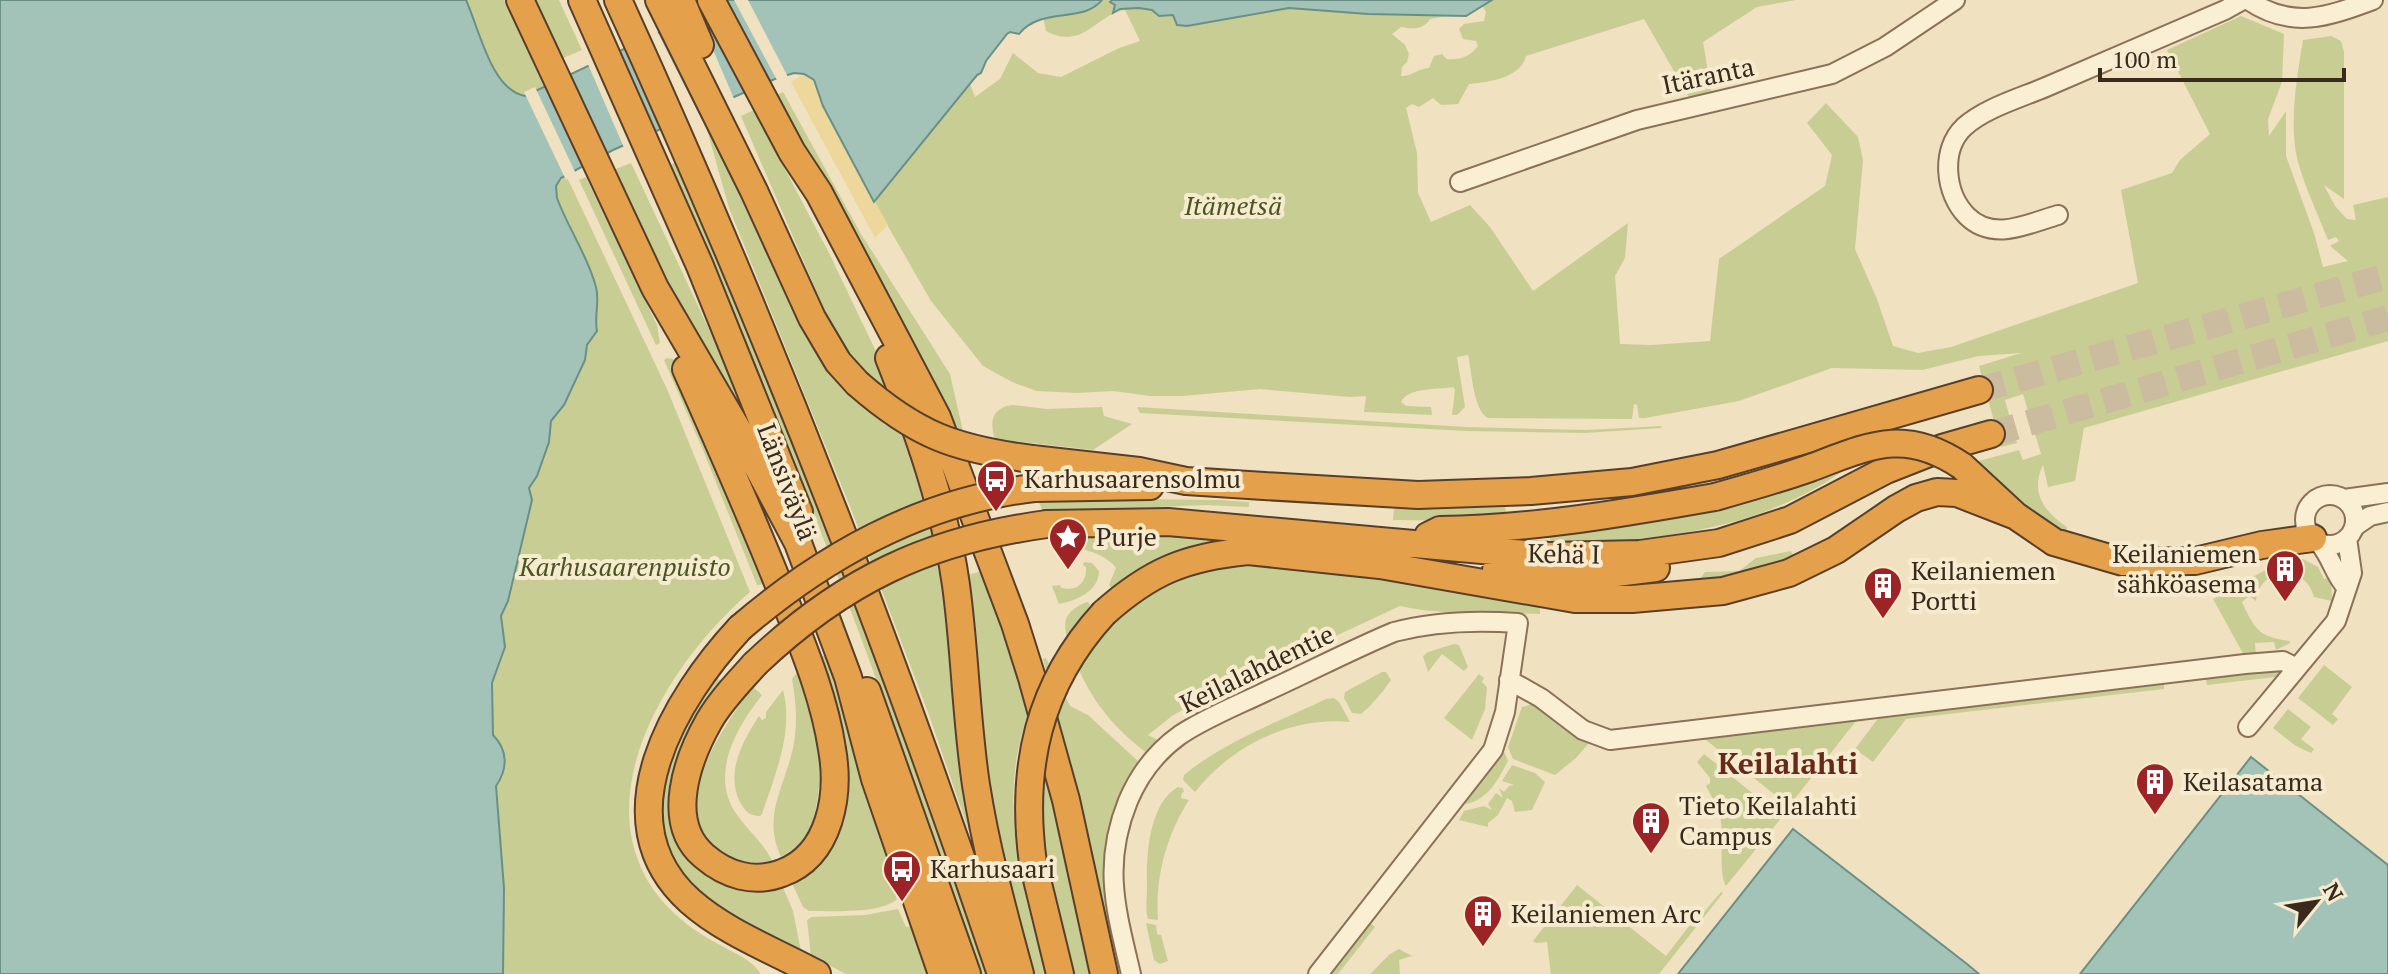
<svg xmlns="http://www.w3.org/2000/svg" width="2388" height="974" viewBox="0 0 2388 974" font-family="'PT Serif',serif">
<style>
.green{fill:#c8ce93}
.sand{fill:#eed79b}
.water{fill:#a3c2b8;stroke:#6a9086;stroke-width:2}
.pier{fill:#f0e1c0}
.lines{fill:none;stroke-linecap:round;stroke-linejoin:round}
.highway-tunnel{stroke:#cbbc9f;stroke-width:26;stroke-dasharray:26 13;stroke-linecap:butt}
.minor-casing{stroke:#8a7157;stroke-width:22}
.highway-casing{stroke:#573f2b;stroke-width:30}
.minor{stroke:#faeed3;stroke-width:18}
.highway{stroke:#e4a04b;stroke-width:26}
.highway-bridge-casing{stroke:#573f2b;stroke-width:30;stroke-linecap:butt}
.highway-bridge{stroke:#e4a04b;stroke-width:26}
.labels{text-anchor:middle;stroke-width:8;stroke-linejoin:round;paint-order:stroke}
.street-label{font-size:26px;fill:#382a1c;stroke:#f7ebcf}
.park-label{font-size:26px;font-style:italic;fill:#495622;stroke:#f7ebcf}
.poi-label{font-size:26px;fill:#382a1c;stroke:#f7ebcf;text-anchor:start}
.quarter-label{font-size:30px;font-weight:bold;fill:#672919;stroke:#f7ebcf}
</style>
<rect width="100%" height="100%" fill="#f0e1c0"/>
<path class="green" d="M466,0h38l40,87c-9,4 -20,12 -30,7 -23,-11 -37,-71 -48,-94z
M534,0h25l23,50 -21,9z
M1004,0h165l5,20 13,6 102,-18 79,6 79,2 -17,3c-7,11 -17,10 -29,8l-9,7 13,11 4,9 -2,8 -5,5 -1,9c10,1 18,-8 28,-8l5,-12 8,-2 5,5c14,1 22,-2 31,-13l-2,-5 -13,-2 -4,-10 5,-5 20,-3 2,-9 -4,-7 10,-5h304l-39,7 -54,35 9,53 -22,4 -46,-80 -118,37c-5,22 -37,26 -57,28l-11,20 -17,1 -8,-7 -14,9 -7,-3 -6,4 11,45 1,40 13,29 39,-17 20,22 43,64 95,-68 -3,35 -10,18 5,68 31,1 59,-4 9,-82 106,-73 7,-31 -25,-32 19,-20 32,34 5,23 -8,89 22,50 16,47 25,7 33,-6 187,-64 -17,-93 51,-17 8,-13 30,-26 -43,-84 74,-34 43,18 -2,48 -14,37 1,17 17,-25v45l28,77 9,34 25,-6 -18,-15 9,-5 -3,-4 -8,3c-10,-26 -24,-54 -31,-82 -8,-36 0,-82 6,-118l28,-4 10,5 3,11v147l-20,-14 11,21 12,13 9,1 -3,-15 35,-8v144l-304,87 -9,53 -27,6 -5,-22c-13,27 1,47 24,62l-1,5 -56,-35 -38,-34 47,-13 4,10 18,-6 -18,-60 -18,6 12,43 -16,4 -22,-81 42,-13 -42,3 -57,14 -90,-2 -93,33 -94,17h-6l-2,-13 -3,-1 -2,15h-8l-136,-1c-15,-8 -16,-46 -20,-63l-11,2 8,50 -8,8h-5l3,-25 -2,-3c-16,3 -45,0 -52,15l5,4 25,1 1,8 -68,-3 2,-16 -16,1 -90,-8 -77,7h-33l-37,-5 -36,2 -40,-2 -25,-9 -29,-16 -52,-65 -57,-99 112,-141 -5,12 -11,11 5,13 25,-18 13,-26 25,20 23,4 58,-29 21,-7 -15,-31c-29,4 -41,41 -79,21l-3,-14 -11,4 -6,6z
M783,92l78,142 89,140 15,66 -11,-10 -171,-324 -6,-11z
M754,110l75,143 64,134 43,140 48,348 -55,-160 -78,-206 -122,-301 -22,-78 2,-6 93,207 22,35 24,28 37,31 9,2 -16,-42 -29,-32 -18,-28 -90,-209z
M674,162l4,2 77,184 88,221 144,405h-7c-92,-274 -194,-543 -309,-808z
M631,163l105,224 23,63 -81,-142 -65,-138z
M566,175l101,214 83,203c-79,68 -169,206 -91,305 17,21 39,37 63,49 14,8 29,13 39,28h-258l1,-86 -8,-102 7,-10 -10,-41 -1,-52 13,-36 -4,-31 7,-15 24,-101 -4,-12c17,-23 17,-38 23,-64 1,-7 9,-13 13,-20 14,-23 17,-52 33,-73 -3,-15 3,-30 -1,-44 -8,-31 -28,-59 -39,-89l-1,-12z
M586,177l71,148 3,18 -4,2 -77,-165z
M667,358l6,1 35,76 94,242 16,60 2,44 -6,40 -12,23 -21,13c-19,-42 3,-68 12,-109 5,-24 3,-46 -1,-69l5,-7 -33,-88 -7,1 -54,-135 -39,-90z
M1013,405l33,4 56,-2 2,9 28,8 -39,26 -98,-11c-6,-17 -3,-32 18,-34z
M1137,407l329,20 120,3 76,-4 -1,2 -76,5 -119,-2 -326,-18z
M1852,464c-82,64 -200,81 -301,77l-3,-6 78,-12 2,3 88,-15z
M1037,498l183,2 29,2v5l-43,-2 -163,7z
M1505,507l2,11 -30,3 -84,-1 1,-11z
M1133,534l88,4v4c-41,6 -77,20 -109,47l-3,-4 7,-17c-11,-16 -42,-22 -61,-23l-3,-7z
M1791,551l3,5 -83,24 -74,8 8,-5 54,-3 6,-8 34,-1 17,-13z
M2301,558l17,9 6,12 7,-2 1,24 -18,-4c-9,-34 -54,-31 -58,4l-7,-5 -7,6c13,28 17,35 48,39v2l-14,7 -2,-8 -19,1 1,14h-11l-32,-58 65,-36z
M1084,562l8,1 7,8c0,20 -23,30 -40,33l-7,-18 9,-1 -1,2c15,6 27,-3 26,-20l-3,-2z
M1248,566l168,15 124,22v11c-45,-2 -97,2 -140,-8l-191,89 -37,21 -24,19 12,6 -9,12h-4c-31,-23 -52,-48 -68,-83 39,-66 93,-100 169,-104z
M986,570l46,135c-38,89 -10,181 14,269h-17l-37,-162 -28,-236z
M1087,602l3,2 -1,6 -22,27c-6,-20 3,-28 20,-35z
M1454,644l5,1 9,22 -4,4 -22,-17 -14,18 -5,-16 5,-4z
M830,652l66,227 -6,3 7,17c-15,15 -66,12 -88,12l-6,-4 -12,-26 40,-35 -16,-186z
M1046,658l24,48 18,9 52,48 -20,38 4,173h-10l-56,-241 -4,-33 -11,-41z
M2324,665l28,22 -20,27 6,5 -5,6 -35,-27z
M2286,666l-11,11 -68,8 -2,-12z
M1382,672h4l5,8c-8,12 -21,27 -30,34l-9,-1 -8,-15 1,-6z
M717,674l2,6 4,-1c-41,48 -80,136 -26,187l85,19 11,26 8,40c-29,-13 -68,-28 -93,-48 -83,-68 -44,-157 9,-229z
M1479,674l5,4 -2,4 5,5 -2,22 -13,31 -28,-22z
M2164,682v7l-258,30 -33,43 -18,-13 28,-37z
M752,686l10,9c-26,33 -54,82 -24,121 11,16 26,27 34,45 -22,4 -41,1 -57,-14 -49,-46 11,-121 37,-161z
M783,690c11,41 -8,85 -21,124l-2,2c-11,0 -15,-5 -20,-14 -15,-30 3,-61 19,-86l3,4 4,-2v-6z
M1334,698l5,4 11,20c-59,-6 -119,24 -155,70l-12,-12 1,-5c41,-34 94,-53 142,-76z
M1537,703l52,40 -13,15 -21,17 -42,-16 -5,-12 14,-40z
M2288,709l23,18 -10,12 13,10 -3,4 -15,-7 -23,-18z
M1860,716l-71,90 -88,-70z
M1502,747l6,14c-12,22 -20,40 -47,44l29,-37z
M1704,754l78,63 -56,69c-8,-13 -2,-46 -5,-64 -2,-14 -9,-24 -15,-36l4,-3v-5l-13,-16z
M1045,756l52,218h-22l-29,-110 -6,-52z
M1512,765l23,8 10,9 -13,28 -17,2 -3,-11 -5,-3 -9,17 -10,8v4l-29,-7 5,-9 20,-5 8,4 -4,-6 8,-11 7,5 -4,-10 5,4 5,-6 5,-1 -12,-4z
M1178,787l5,1 1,4 -2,1 -1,5 8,2c-23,36 -34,78 -31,120l-10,-1c-3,-9 -1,-21 -1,-31 -1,-30 1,-84 31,-101z
M1577,885l89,71 33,-43 5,-1 17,-20 2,1 -64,81h-108l-4,-32 -11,1 -3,-2z
M898,909l8,18 6,-1 20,48h-86l-35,-18 -4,-36 5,-3 53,-2z
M1368,921l7,6 -37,47h-10z
M1146,923l10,2 1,9 4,1 7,26 -8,3 -6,-4z
M1399,949l13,7 -13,4 1,14h-30l20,-20z"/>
<path class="sand" d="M804,74l10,6 9,26 65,119 -13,13 -84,-156z"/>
<path class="water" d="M0,0h466c13,28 25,90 59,96l202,-96h375c-19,24 -61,6 -83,34l-9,-2 -3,2 -21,27 -5,12 -4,2 -103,127 -51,-96 -9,-26 -10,-6 -10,-1 -19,6 -162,71 -52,28 -5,8 1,12c11,30 31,58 39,89 4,14 -2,29 1,44l-10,14 -2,15 -21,45 -13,16 -2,21 -12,34 -8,12 3,12 -24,101 -7,15 4,31 -13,36 1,52c15,15 15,34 3,51l8,102 -1,86h-503z
M1112,0h380l-26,16 -98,-2 -79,-6 -102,18 -10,-1 -4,-10 -14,1 -7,-6 -13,-2 -19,1 -7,4 2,-8 -5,-3z
M2251,757l137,108v109h-308z
M1793,829l174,135 12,10h-301z"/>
<path class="pier" d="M734,0h14l41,79 -11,3z
M696,10l39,91 -31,13z
M656,29l44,87 -37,17 -39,-89z
M619,47l39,88 -33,15 -38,-88z
M535,87l41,87 -10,6 -42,-88z"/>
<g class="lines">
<path class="highway-tunnel" d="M1979,390l409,-114
M1991,434l397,-116"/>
<g class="minor-casing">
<path id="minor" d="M2248,0c44,30 79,17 125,0
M1460,182l177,-62 195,-46 53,-27 70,-47
M2058,215c-31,9 -65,27 -91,1 -22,-22 -27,-66 -3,-89 21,-19 56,-29 82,-40 60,-26 119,-51 179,-77l18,-10
M2305 520a25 25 0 1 1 50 0a25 25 0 1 1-50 0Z
M2344,499l44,-6
M2354,527l16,-11 18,-4
M2319,543c12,13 15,31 27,44
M1509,680l32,18 42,32 27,10 635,-76 38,-3 14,7
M2248,727l88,-106 16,-48 -5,-35
M1131,974c-15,-64 -29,-109 -3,-173 11,-26 28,-49 52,-66 27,-18 58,-30 87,-44 42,-19 84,-41 127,-59 41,-11 81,-12 124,-9l-13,89 -12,38 -175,224"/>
</g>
<g class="highway-casing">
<path id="highway" d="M520,0l135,288 83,142 60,113 50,134 27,102 67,195
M582,0l118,266 99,246
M618,0c145,317 272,643 383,974
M659,0l95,191 58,127 26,44 19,21
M681,0l19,45
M711,0l81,152 27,41 118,224 78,207 17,54 34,122 38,174
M889,358c29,73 56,149 67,227 9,66 10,133 20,200 10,64 27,126 44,189
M686,369c33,74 66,148 96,224 19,49 42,102 50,156 8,45 -1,106 -50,124 -28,11 -56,2 -78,-17 -40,-34 -16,-98 5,-135 12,-21 30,-39 46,-57
M1032,459l107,12 47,10 78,5 154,9 113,-4 101,-9 86,-17 261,-75
M1962,466l54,50 38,26 69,20 72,-1 67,-16 51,-7
M1034,488l116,-2
M1047,524l121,-2 381,34 91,-2 79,-11 71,-23 96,-50 56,-22 49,-14
M1428,536l12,-6c93,-1 184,-17 275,-33
M1496,570l104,5 56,-7
M1104,613c47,-42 82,-56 144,-62l132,14 195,34h57l91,-8 66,-18 47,-23 60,-41 20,-11 21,-6 20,1 59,23
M740,628c-64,69 -140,192 -50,273 36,32 85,50 127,73
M867,691l100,283
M1033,863l27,111"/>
</g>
<use href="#minor" class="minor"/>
<use href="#highway" class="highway"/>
<g class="highway-bridge-casing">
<path id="highway-bridge" d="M857,383c59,52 98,66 175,76
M1715,497c32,-9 64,-18 95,-29 59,-22 94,-41 152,-2
M740,628c85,-73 183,-127 294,-140
M755,664c87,-83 173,-124 292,-140
M1033,863c-13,-95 5,-178 71,-250"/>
</g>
<use href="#highway-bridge" class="highway-bridge"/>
</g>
<defs>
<g id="bus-pin" transform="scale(2)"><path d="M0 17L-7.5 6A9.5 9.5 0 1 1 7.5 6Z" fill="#9c2426" stroke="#f7ebcf"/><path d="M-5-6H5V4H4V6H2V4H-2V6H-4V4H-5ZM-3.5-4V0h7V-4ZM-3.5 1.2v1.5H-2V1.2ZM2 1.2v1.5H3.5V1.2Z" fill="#fff"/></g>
<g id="sight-pin" transform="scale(2)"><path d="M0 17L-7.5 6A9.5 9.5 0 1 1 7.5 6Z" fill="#9c2426" stroke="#f7ebcf"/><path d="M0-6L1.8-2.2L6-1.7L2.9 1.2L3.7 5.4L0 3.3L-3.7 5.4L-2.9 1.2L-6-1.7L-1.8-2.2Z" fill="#fff"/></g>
<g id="building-pin" transform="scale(2)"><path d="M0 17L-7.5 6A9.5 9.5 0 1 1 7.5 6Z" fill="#9c2426" stroke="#f7ebcf"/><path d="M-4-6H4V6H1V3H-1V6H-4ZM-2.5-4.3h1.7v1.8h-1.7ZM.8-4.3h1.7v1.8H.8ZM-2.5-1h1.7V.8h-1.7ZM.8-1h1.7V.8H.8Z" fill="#fff"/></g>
</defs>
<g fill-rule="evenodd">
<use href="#bus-pin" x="996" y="479"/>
<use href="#sight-pin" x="1068" y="537"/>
<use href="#building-pin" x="2285" y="569"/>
<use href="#building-pin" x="1883" y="586"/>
<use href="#building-pin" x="2155" y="782"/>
<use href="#building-pin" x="1651" y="821"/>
<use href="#bus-pin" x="902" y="869"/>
<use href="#building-pin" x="1483" y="914"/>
</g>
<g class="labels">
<g class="street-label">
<text transform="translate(1708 76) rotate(-12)" y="9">Itäranta</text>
<text transform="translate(787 482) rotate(69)" y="9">Länsiväylä</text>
<text transform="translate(1564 554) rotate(1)" y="9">Kehä I</text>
<text transform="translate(1257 669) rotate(-26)" y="9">Keilalahdentie</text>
</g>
<g class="park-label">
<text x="1233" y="215">Itämetsä</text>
<text x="625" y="576">Karhusaarenpuisto</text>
</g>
<g class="poi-label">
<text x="1024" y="488">Karhusaarensolmu</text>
<text x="1096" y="546">Purje</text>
<text x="2257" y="563" text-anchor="end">Keilaniemen<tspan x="2257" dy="30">sähköasema</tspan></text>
<text x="1911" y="580">Keilaniemen<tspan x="1911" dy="30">Portti</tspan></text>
<text x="2183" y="791">Keilasatama</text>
<text x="1679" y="815">Tieto Keilalahti<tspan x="1679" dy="30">Campus</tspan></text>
<text x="930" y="878">Karhusaari</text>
<text x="1511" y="923">Keilaniemen Arc</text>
</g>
<g class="quarter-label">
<text x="1788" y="774">Keilalahti</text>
</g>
</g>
<g transform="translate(2316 902) rotate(60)" stroke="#f7ebcf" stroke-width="6" paint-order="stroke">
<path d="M0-6L14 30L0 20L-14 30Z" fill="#382a1c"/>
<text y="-12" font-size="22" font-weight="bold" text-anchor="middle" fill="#382a1c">N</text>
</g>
<path d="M2100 68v12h244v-12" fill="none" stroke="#382a1c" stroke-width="4"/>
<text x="2112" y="68" font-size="24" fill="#382a1c" stroke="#f7ebcf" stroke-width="6" paint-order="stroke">100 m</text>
</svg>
